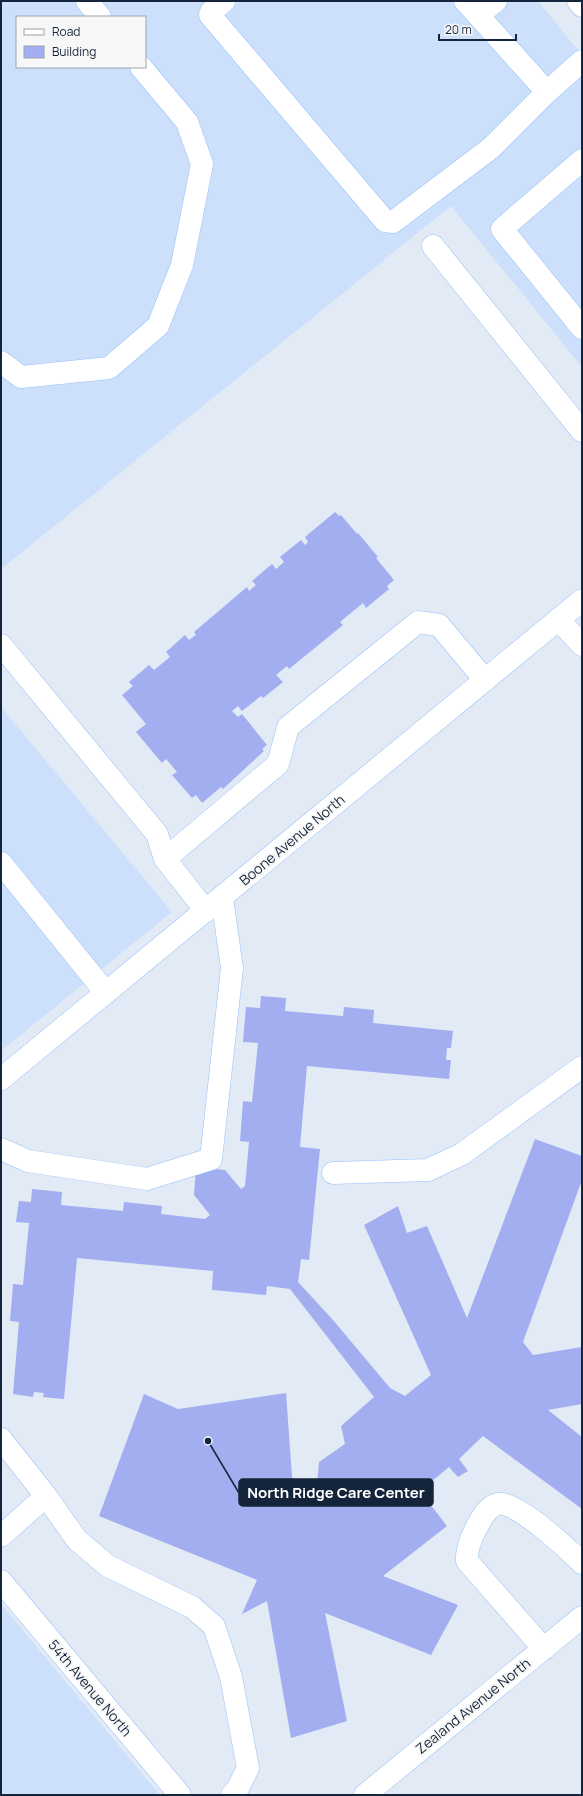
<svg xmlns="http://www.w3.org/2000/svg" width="583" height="1796" viewBox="0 0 583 1796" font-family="Manrope,sans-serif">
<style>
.built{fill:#cde0fb;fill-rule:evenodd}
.building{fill:#a2aef0}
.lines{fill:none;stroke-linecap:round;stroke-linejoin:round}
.minor-casing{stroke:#95c0fa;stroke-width:23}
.minor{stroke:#fff;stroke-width:22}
.labels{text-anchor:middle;stroke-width:4;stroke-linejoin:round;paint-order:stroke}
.street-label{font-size:14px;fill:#14243a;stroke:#f7f7f7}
.leader{fill:none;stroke:#14243a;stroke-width:1.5}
.callout-dot{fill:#14243a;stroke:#f7f7f7;stroke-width:1.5}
.callout{fill:#14243a;stroke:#14243a;stroke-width:1.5}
.callout-label{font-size:15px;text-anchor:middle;font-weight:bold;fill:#fff}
</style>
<rect width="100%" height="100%" fill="#e2eaf6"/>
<path class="built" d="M1,1h537l44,54v312l-131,-161 -450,363zM17,17h128v50h-128z
M1,707l171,205 -171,139z
M1,1604l159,191h-159z"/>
<path class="building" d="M335,512l4,4 2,-1 16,19 1,-1 20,24 -2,1 18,22 -7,6 2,3 -23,19 -3,-5 -23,19 3,3 -54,44 -2,-3 -11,9 7,7 -20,16 -2,-2 -19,15 -4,-5 -6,5 6,6 4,-3 25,31 -5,4 2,2 -41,38 -2,-2 -19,16 -6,-8 -4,3 -20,-23 5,-3 -11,-13 -4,4 -26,-31 10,-8 -24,-29 11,-9 -4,-4 20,-17 5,5 16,-13 -4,-5 19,-17 4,5 7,-5 -2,-3 53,-45 2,4 7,-6 -4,-4 20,-17 4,5 8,-7 -4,-5 21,-17 4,5 3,-3 -3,-5z
M261,996l25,2 -1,13 58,5 1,-9 30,3 -1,13 80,8 -2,17h-4l-1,12h5l-2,19 -142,-13 -7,81 20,2 -11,111 -8,-1 -3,23 35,38 57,68 15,8 26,-21 -67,-150 34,-19 9,27 20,-7 40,92 68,-179 47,17v24l-59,162 10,13 49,-8v57l-34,6 34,27v72l-99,-73 -24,23 9,12 -10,6 -9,-10 -29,24 27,35 -64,50 75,29 -27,50 -106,-42 22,108 -56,17 -24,-137 -25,13 15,-34 -158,-64 45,-122 34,15 108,-16 7,97 24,-6 2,-22 26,-18 -4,-18 33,-29 -84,-108 -23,-3 -1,9 -54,-5 1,-19 -136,-13 -13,141 -21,-2 1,-4 -10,-1 -1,5 -20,-3 6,-72 -9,-1 3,-37 10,1 6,-62 -13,-1 3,-21 12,1 1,-13 30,3 -1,13 62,6 1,-9 38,4 -1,8 44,5 5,-4 -16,-20 2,-28 29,3 16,19 4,-3 4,-44 -9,-1 3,-40 9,1 6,-59 -15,-1 3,-35 14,1z"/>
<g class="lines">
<g class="minor-casing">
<path id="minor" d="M87,1l13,16
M224,1l-13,11 -1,3 175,206 8,1 98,-74 56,-56
M465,1l82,91 35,-31
M578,1l4,5
M478,15l18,-14
M582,160l-80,69 80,99
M433,246l149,185
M1,362l20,15 88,-9 49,-42 24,-61 20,-101 -15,-42 -46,-55
M558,619l24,26
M1,645l156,189 8,25 41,52
M165,859l113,-95 10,-37 130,-105 21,3 46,55
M1,863l105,130
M1,1079l581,-479
M1,1149l27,12 119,18 64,-20 21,-191 -10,-70
M333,1173l95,-3 34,-16 120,-87
M1,1439l45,57
M1,1536l45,-40 31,44 31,26 84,41 22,19 17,51 17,91 -10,20 -6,7
M1,1581l179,214
M544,1649l-77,-88c-1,-12 6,-28 12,-38 4,-8 10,-17 19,-19 18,-4 71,46 84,59
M365,1795l217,-178"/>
</g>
<use href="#minor" class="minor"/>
</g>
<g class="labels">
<g class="street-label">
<text transform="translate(292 840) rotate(-40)" y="5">Boone Avenue North</text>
<text transform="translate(90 1688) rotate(50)" y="5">54th Avenue North</text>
<text transform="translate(473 1706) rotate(-39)" y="5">Zealand Avenue North</text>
</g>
</g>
<path class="leader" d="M208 1441L239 1493"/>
<circle class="callout-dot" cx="208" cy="1441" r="4"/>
<rect class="callout" x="239" y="1479" width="194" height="27" rx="4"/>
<g class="callout-label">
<text x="336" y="1498">North Ridge Care Center</text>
</g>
<rect width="583" height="1796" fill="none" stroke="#14243a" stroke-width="4"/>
<rect x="16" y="16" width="130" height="52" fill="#f7f7f7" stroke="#9ca3ab"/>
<rect x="24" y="29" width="20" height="6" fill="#ffffff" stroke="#9ca3ab"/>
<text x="52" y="36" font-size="12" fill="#14243a">Road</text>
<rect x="24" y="46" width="20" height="12" fill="#a2aef0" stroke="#9ca3ab"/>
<text x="52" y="56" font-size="12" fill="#14243a">Building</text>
<path d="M439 34v6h77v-6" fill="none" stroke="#14243a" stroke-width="2"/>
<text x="445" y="34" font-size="12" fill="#14243a" stroke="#f7f7f7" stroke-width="3" paint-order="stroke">20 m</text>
</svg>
